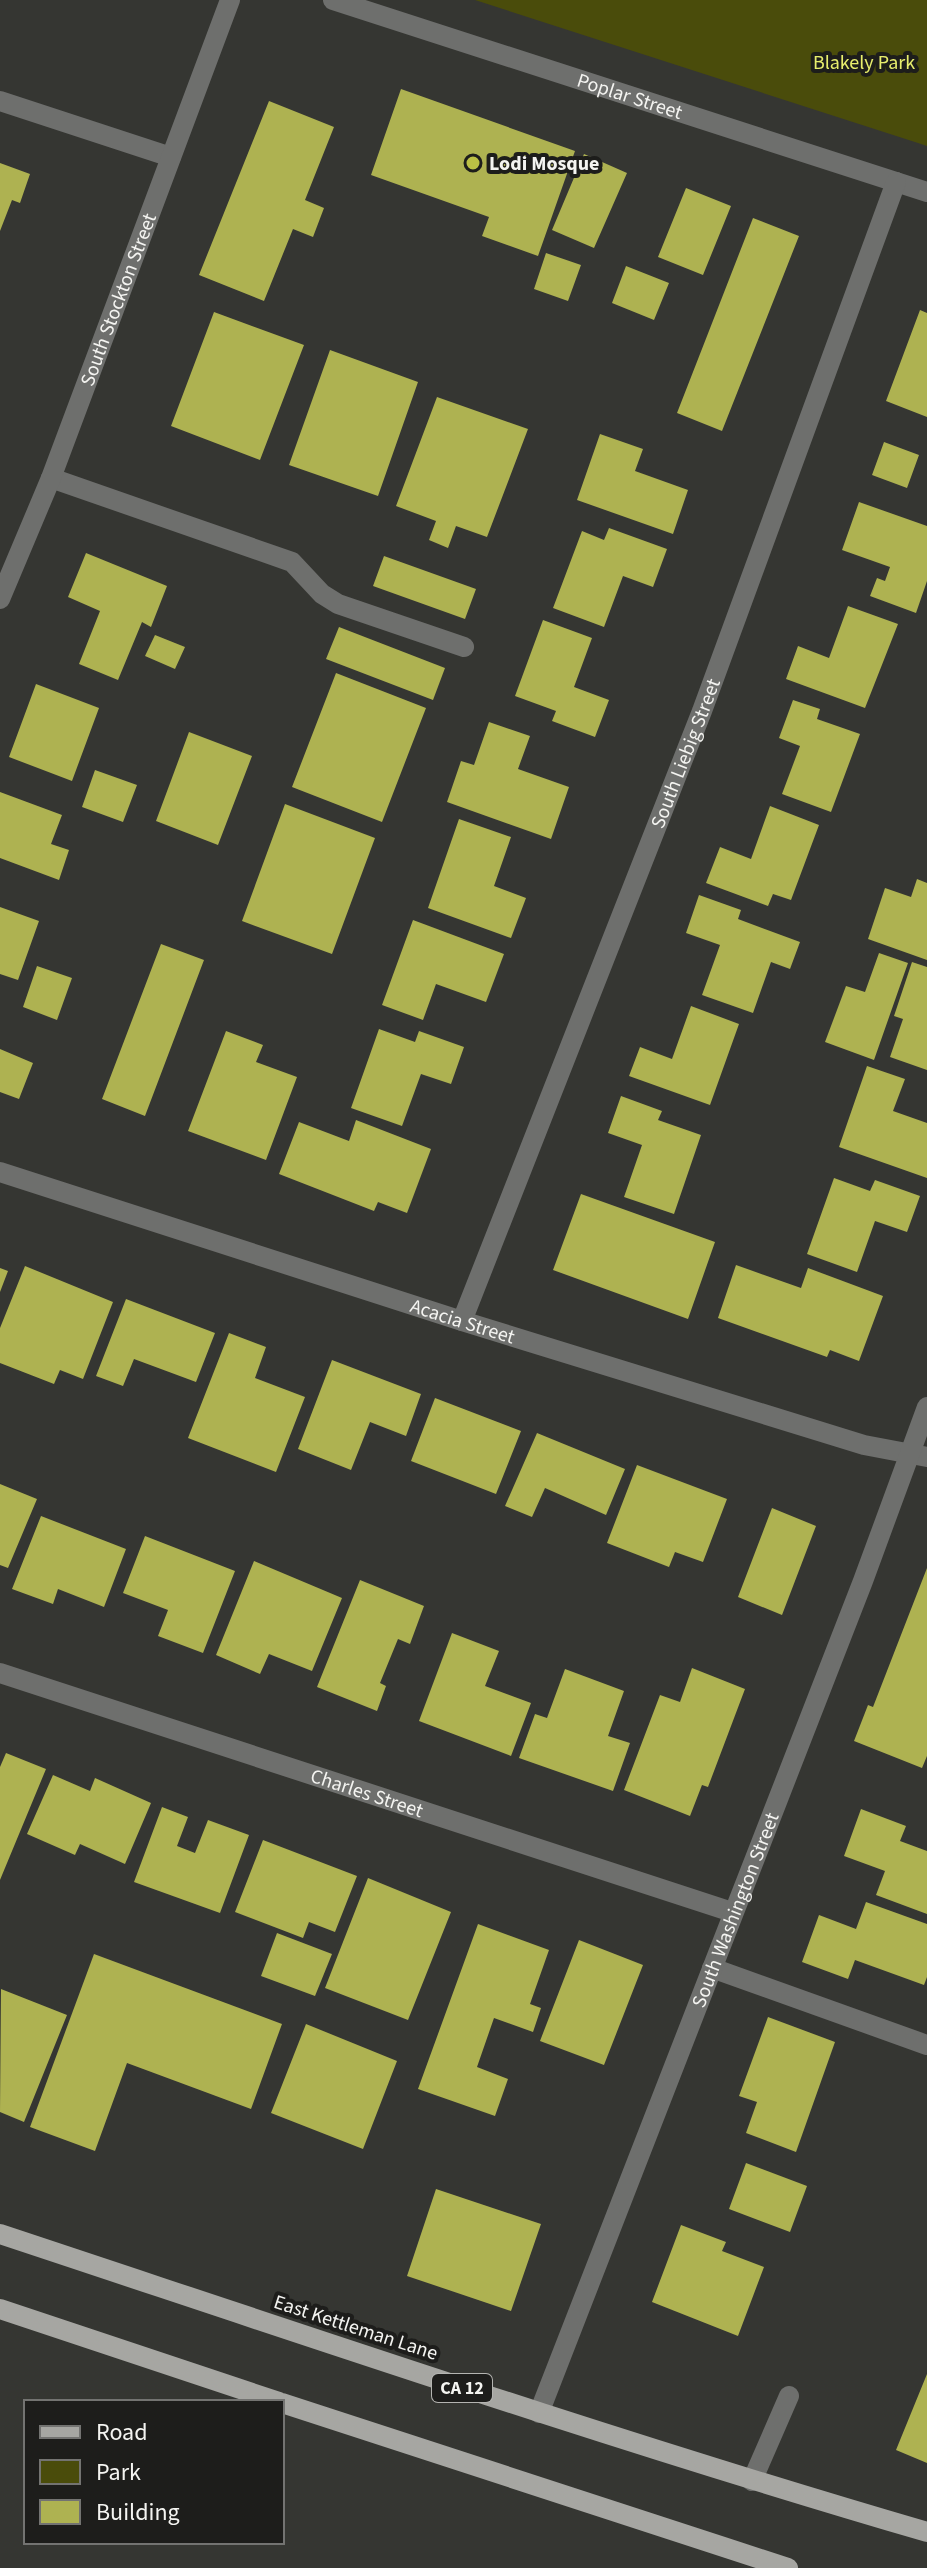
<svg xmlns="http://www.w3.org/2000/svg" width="927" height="2568" viewBox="0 0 927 2568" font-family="'Source Sans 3',sans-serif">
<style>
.green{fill:#4a4c0b}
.building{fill:#aeb251}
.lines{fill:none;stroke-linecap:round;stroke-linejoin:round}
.minor{stroke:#6e6f6d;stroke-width:20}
.major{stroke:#a6a6a2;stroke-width:20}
.poi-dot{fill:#bbc045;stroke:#1d1d1b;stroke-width:3}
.labels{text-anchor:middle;stroke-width:8;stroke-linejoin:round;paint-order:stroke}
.shield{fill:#1d1d1b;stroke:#b4b4b1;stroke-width:2}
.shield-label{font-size:18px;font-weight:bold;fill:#f4f4f1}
.park-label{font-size:20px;fill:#e7ed6d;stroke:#1d1d1b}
.street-label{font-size:20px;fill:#f4f4f1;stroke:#1d1d1b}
.poi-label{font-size:20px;font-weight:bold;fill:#f4f4f1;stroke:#1d1d1b;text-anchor:start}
</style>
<rect width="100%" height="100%" fill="#353632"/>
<path class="green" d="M475,0h452v146l-9,-3z"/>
<path class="building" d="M401,89l174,62 -37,105 -56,-20 7,-19 -118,-42z
M269,101l65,26 -29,73 19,8 -11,29 -20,-8 -29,72 -65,-26z
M584,154l43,19 -33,75 -42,-18z
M0,163l30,11 -10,29 -8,-3 -12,31z
M686,188l45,18 -28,69 -45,-18z
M753,218l46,18 -77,195 -45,-18z
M546,253l35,12 -13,36 -34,-12z
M626,266l43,17 -15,37 -42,-17z
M920,310l7,3v104l-41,-16z
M214,312l90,33 -44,115 -89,-34z
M330,350l88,32 -40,114 -89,-31z
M437,397l91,32 -41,108 -31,-11 -8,22 -19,-8 7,-19 -40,-15z
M600,434l43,15 -8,22 53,19 -15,44 -96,-34z
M884,442l35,13 -12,33 -35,-13z
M859,502l68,24v55l-11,32 -46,-17 7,-18 8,3 5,-14 -48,-17z
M609,528l58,21 -14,38 -30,-11 -19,51 -51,-19 29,-77 22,9z
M86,553l81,33 -16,41 -9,-5 -24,58 -39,-16 21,-53 -32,-14z
M384,556l92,33 -11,30 -92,-33z
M848,606l50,18 -33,84 -79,-29 12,-33 31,12z
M543,620l49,18 -18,49 35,13 -14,37 -43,-16 4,-10 -41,-15z
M339,627l106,41 -12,32 -107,-41z
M155,635l30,12 -10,22 -30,-13z
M336,673l90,35 -44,114 -90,-35z
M36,684l63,24 -27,73 -63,-24z
M793,700l27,9 -3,10 43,15 -29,78 -49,-18 18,-48 -21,-8z
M489,722l41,14 -12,33 51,18 -18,52 -104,-37 14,-41 13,4z
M189,732l63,24 -34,89 -62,-24z
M95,770l42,15 -14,37 -41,-15z
M0,792l62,23 -11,29 18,6 -10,30 -59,-22z
M285,804l90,34 -43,116 -90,-33z
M770,806l49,19 -28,75 -18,-6 -5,12 -62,-23 14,-36 31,12z
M459,819l52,18 -17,49 32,12 -15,40 -83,-30z
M917,879l10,4v77l-59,-21 17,-51 26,9z
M699,895l42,15 -3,9 62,23 -10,27 -19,-7 -18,51 -51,-18 18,-50 -34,-12z
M0,907l39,14 -21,59 -18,-6z
M413,920l91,34 -18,48 -50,-18 -13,36 -41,-15z
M161,944l43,16 -59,156 -43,-17z
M879,953l29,10 -34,97 -49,-18 21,-56 19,6z
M912,962l15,5v103l-37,-13 13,-38 -9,-3z
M37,966l35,12 -15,42 -34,-13z
M691,1006l48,18 -29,81 -81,-29 11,-29 32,12z
M379,1029l36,13 4,-11 45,16 -13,37 -30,-10 -19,52 -51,-18z
M226,1031l37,14 -7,17 41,15 -31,83 -78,-29z
M0,1049l33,14 -14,36 -19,-7z
M867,1066l38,13 -12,32 34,12v55l-88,-31z
M621,1096l41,15 -4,9 43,15 -27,79 -50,-17 18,-52 -34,-12z
M356,1120l75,29 -24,64 -29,-11 -4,9 -95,-37 20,-52 50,19z
M834,1178l36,13 5,-11 45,16 -13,36 -32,-11 -18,51 -50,-18z
M581,1194l134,48 -27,77 -135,-49z
M736,1265l65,23 7,-20 75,28 -24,65 -29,-11 -3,7 -109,-39z
M25,1266l88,36 -30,77 -23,-9 -6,14 -54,-21v-35z
M0,1268l8,3 -8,21z
M126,1299l89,34 -19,49 -62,-23 -11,27 -27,-10z
M229,1333l37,14 -11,31 50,19 -29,75 -88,-34z
M332,1360l89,34 -15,42 -36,-14 -19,48 -53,-21z
M435,1398l86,33 -25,63 -85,-33z
M537,1433l88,36 -19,46 -61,-27 -13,29 -27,-11z
M637,1465l90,34 -24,63 -28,-10 -6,15 -62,-24z
M0,1484l37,15 -29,69 -8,-3z
M772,1508l44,18 -34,89 -44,-18z
M41,1516l85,33 -22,58 -46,-18 -5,15 -41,-15z
M145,1536l90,35 -32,82 -45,-17 10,-26 -45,-17z
M254,1561l88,37 -30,73 -43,-17 -9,20 -44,-19z
M927,1568v188l-5,12 -68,-27 14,-36 5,2z
M360,1580l64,26 -14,38 -12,-5 -18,44 6,3 -9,25 -60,-24z
M452,1633l47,18 -14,35 46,17 -20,53 -92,-35z
M692,1668l53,21 -37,98 -6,-2 -12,31 -66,-26 36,-95 20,7z
M565,1669l59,22 -16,45 22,7 -17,48 -94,-33 16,-44 12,4z
M6,1753l40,16 -46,111v-113z
M53,1775l37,16 5,-13 56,25 -26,61 -45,-20 -5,11 -48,-21z
M162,1807l26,10 -11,29 18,7 13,-33 41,15 -29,78 -86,-31z
M861,1809l45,17 -6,15 27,10v63l-51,-19 9,-24 -41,-15z
M263,1840l94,36 -22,56 -26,-10 -6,16 -68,-26z
M368,1878l83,34 -43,108 -83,-32z
M866,1902l61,22v53l-3,8 -69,-25 -7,19 -46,-17 17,-47 37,14z
M478,1924l71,26 -19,54 11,4 -8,24 -39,-14 -17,49 31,12 -13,37 -77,-27z
M277,1933l55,21 -17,42 -54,-20z
M579,1940l64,25 -39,100 -64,-24z
M94,1954l188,70 -31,85 -124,-46 -32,88 -65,-24z
M1,1989l66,26 -43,107 -24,-10z
M768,2017l67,25 -39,110 -50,-19 11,-31 -18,-6z
M306,2024l91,37 -34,88 -92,-36z
M746,2163l61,23 -17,46 -61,-23z
M436,2189l105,35 -30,87 -104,-35z
M681,2225l45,17 -4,9 42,16 -26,69 -86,-34z
M927,2374v89l-31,-13z"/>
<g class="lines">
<g class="minor">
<path id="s1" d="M333,0l594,192"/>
<path d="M0,101l171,56"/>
<path d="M51,478l241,84 30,32 16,10 126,43"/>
<path id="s2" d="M0,599l51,-121 179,-478"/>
<path id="s3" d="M0,1172l462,149 402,124 63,12"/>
<path id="s4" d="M462,1321l240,-610 194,-529"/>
<path id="s5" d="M0,1673l732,239"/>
<path d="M712,1968l215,77"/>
<path id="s6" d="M539,2413l324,-832 64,-174"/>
<path d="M752,2481l37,-85"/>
</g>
<path class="major" d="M0,2234c308,102 615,207 927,298
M0,2309l279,93
M282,2403l506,165"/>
</g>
<circle class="poi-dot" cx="473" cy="163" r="8"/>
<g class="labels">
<rect class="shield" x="432" y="2374" width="60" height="28" rx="6"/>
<g class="shield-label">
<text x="462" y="2394">CA 12</text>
</g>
<g class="park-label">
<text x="864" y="69">Blakely Park</text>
</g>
<g class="street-label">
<text dy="7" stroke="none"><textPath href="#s1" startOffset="312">Poplar Street</textPath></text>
<text dy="7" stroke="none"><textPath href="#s2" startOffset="322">South Stockton Street</textPath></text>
<text dy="7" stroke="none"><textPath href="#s4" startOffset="610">South Liebig Street</textPath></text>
<text dy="7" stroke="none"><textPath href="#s3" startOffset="486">Acacia Street</textPath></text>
<text dy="7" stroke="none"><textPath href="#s5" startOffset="386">Charles Street</textPath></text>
<text dy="7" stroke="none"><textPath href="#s6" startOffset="540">South Washington Street</textPath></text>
<text transform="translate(356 2327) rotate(18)" y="7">East Kettleman Lane</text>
</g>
<g class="poi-label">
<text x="489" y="170">Lodi Mosque</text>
</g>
</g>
<rect x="24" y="2400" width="260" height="144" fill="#1d1d1b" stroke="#737371" stroke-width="2"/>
<rect x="40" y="2426" width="40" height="12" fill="#a6a6a2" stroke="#737371" stroke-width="2"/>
<text x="96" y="2440" font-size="24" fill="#f4f4f1">Road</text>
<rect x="40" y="2460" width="40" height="24" fill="#4a4c0b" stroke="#737371" stroke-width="2"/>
<text x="96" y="2480" font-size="24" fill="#f4f4f1">Park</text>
<rect x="40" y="2500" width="40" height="24" fill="#aeb251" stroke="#737371" stroke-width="2"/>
<text x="96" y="2520" font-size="24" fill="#f4f4f1">Building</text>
</svg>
